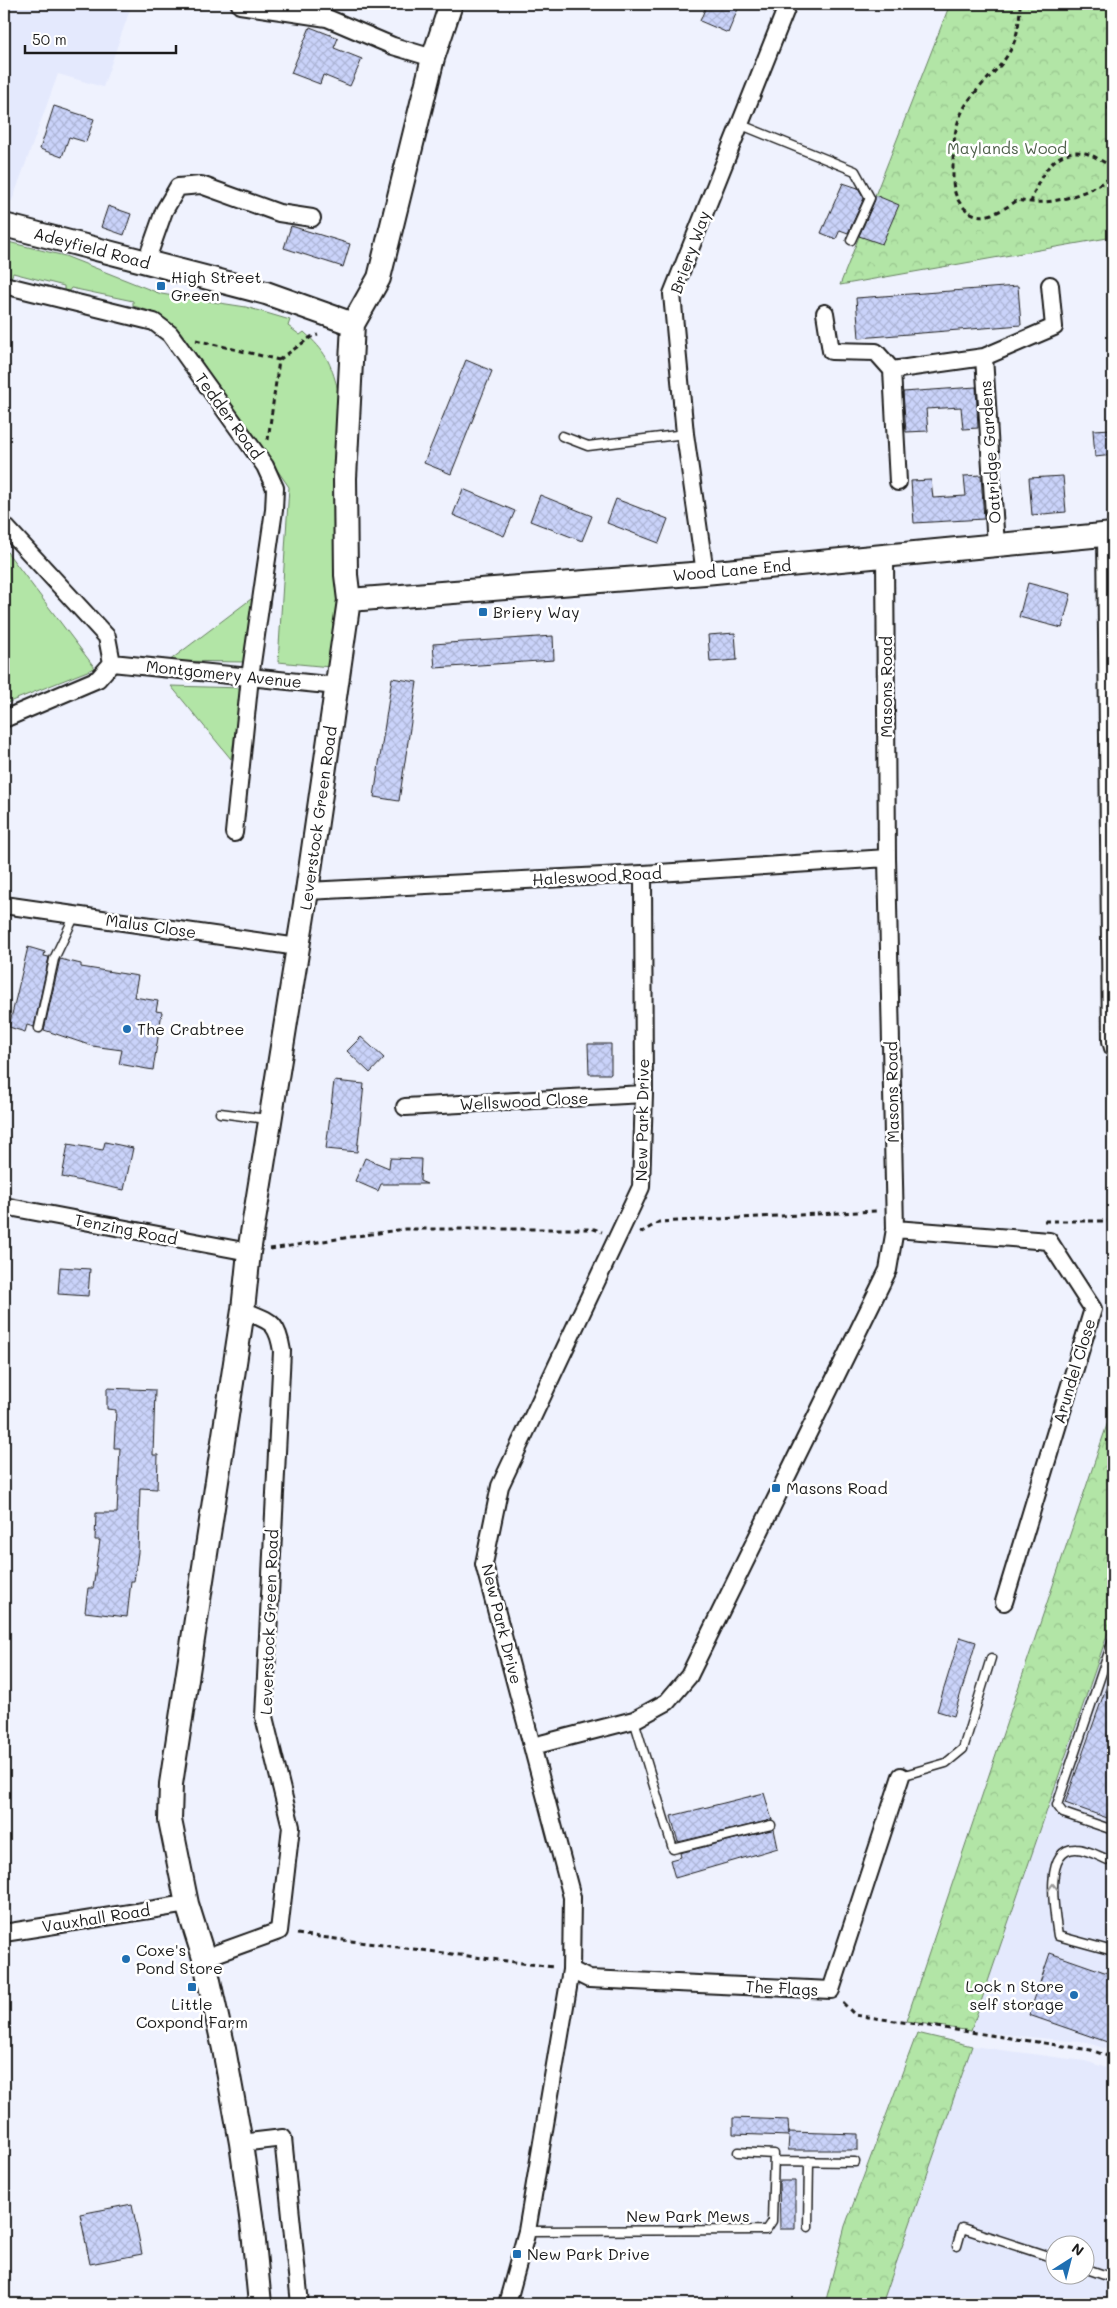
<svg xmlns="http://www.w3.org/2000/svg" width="1117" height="2308" viewBox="0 0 1117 2308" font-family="Mali,sans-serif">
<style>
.built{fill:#e4e9fd;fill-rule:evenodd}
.grass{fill:#b2e5a6;stroke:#678061}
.forest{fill:url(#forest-crowns);stroke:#678061}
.building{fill:url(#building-cross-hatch);stroke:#1c1c1c}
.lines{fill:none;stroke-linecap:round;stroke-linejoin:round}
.lane-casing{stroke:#1c1c1c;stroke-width:11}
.street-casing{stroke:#1c1c1c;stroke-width:20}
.secondary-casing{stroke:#1c1c1c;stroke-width:26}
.path{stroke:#1c1c1c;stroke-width:3;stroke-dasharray:5 4;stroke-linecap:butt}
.lane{stroke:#fff;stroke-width:8}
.street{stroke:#fff;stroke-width:16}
.secondary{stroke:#fff;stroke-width:22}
.oneway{stroke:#999}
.poi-dot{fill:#1f6fb2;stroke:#fff;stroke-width:2}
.labels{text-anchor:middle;stroke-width:5;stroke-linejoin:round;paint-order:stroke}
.park-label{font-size:16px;fill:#50624c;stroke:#fff}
.street-label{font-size:16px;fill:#1c1c1c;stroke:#fff}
.poi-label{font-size:16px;fill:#1c1c1c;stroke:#fff;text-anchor:start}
</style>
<defs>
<pattern id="forest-crowns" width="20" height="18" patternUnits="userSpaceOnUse" patternTransform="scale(1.25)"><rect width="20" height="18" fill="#b2e5a6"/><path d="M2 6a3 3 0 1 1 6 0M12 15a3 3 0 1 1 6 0" fill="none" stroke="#98c48e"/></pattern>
<pattern id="building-cross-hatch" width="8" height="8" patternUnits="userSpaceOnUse" patternTransform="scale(1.25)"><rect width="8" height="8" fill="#cad3fa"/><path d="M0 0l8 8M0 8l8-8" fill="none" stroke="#adb5d6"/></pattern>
</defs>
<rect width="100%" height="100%" fill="#eff2fe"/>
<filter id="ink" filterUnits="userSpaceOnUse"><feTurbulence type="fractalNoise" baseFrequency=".02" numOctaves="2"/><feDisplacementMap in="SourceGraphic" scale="10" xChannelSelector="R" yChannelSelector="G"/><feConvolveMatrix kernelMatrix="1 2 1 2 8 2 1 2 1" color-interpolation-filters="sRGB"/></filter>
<g filter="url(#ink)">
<path class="built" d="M4,4h128l-29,83 -45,-13 -46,127 -8,-3z
M1113,1618v434l-23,-9 -119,-12z
M972,2046l113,15 28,9v234h-231zM1054,2246h30v30h-30z"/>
<path class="grass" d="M4,241l61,15 96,38 85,13 44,13 -2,6 12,9 4,-3c22,20 26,29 34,58l4,215 -12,62 -52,-5 11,-175 -109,-156c-15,-14 -27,-20 -47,-25v-5l-62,-13 -3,4 -4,-2v-4l-51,-13 -2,5 -7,-2z
M4,548l91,120 -91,36z
M255,596l-10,66 -76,-1z
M171,686l71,2 -11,71z"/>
<path class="forest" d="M950,4h163v233l-273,48z
M1113,1407v211l-142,413 -65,-10z
M917,2033l55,13 -90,258h-57l20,-78z"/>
<path class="building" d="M707,4h33l-12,29 -28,-12z
M310,27l28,11 -4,10 28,11 -12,27 -27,-11 -3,9 -29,-11z
M54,106l40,13 -8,23 -17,-5 -7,20 -22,-8z
M843,183l15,5 6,10 -16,35 -8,-3 -4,9 -15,-6z
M875,195l24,10 -17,39 -23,-8 16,-36z
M108,206l23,8 -7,21 -23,-8z
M291,226l59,18 -7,23 -59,-19z
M1018,286l3,39 -162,13 -3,-40z
M466,360l26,11 -41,103 -27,-11z
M976,387l2,41 -15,1 -2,-22 -35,2 2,22 -22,1 -3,-40z
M1113,429v26l-18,2 -2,-27z
M981,475l3,44 -70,4 -3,-42 20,-1 2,18 33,-2 -2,-20z
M1063,476l3,36 -34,3 -3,-37z
M463,489l52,22 -11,25 -51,-21z
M540,495l52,21 -10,25 -52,-20z
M616,499l52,20 -9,24 -52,-20z
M1028,583l43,11 -9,34 -43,-11z
M735,633l2,27 -27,2 -2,-27z
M553,636l1,24 -119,8 -2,-24z
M392,678l25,4 -18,119 -25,-4z
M28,947l17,5 -1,4 5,1 -15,70 -7,-2 -2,7 -16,-5z
M60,959l21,5v3l57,9 -4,21 24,4 -2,10 6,1 -9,58 -34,-6 3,-14 -30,-4 -48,-16z
M361,1037l23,21 -14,15 -23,-22z
M588,1044h23v30h-22z
M334,1081l30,3 -7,68 -31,-3z
M105,1142l28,6 -9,42 -62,-13 6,-33 35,6z
M365,1158l24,10 1,-10 31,1 -1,22 7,3h-46l-3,7 -23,-10z
M60,1267l30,2 -2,27 -30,-2z
M107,1388l48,2 -2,65h5l-1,34 -17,-1 -2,64 -4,29h-3l-4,36 -42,-5 3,-24h5l7,-48h-5l1,-27h21l3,-65h-6l2,-38 -9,-1z
M960,1637l16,5 -22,74 -17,-5z
M1111,1674h2v146l-48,-17z
M764,1793l8,27 -94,22 -7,-26z
M774,1829l4,19 -103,30 -5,-18 11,-3 -1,-4z
M1050,1953l63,22v69l-84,-29z
M733,2118l55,2 1,15v-3l69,2v16h-70l1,-14 -56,-2z
M779,2181h16v48h-15z
M132,2204l10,50 -52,10 -10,-50z"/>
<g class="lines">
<g class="lane-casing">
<path id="lane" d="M739,124l116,47 15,27 -19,42
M562,436l26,10 97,-12
M39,1028l15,-69 21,-44
M220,1113l47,6
M1113,1640l-56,165 6,8 50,17
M634,1720l39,129 98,-24
M901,1776l45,-13 17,-14 28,-91
M1113,1862c-11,-4 -25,-13 -37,-13 -34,-1 -21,67 -18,87l55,15
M774,2161l81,1
M808,2227l1,-66
M527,2231l239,-1 6,-9 2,-67 -36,-2
M957,2246l5,-18 92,30
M1084,2268l29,10"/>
</g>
<g class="street-casing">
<path id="street" d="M240,5l87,13 66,28 40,12
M146,262l18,-51 14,-24 23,-2 78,28 33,5
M4,285l150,37 16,12 95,132 10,22 -1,22 -24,167 -16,156
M825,313l6,38 45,1 16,18
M984,357l70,-30 -4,-42
M898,482l-6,-112 92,-13 12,189
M4,525l103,112 5,26 -14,16 -94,40
M1106,535l5,506 2,7
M705,573l-20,-139 -13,-140 116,-290
M112,663l225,23
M307,891l336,-17 244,-16
M4,905l294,42
M405,1107l239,-13
M4,1206l245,46
M895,1229l154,12 44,68 -89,293
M533,1746l101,-26 33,-18 22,-26 199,-406 7,-41 -8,-371 -2,-303
M4,1933l183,-29
M204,1958l75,-27 12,-104 -27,-110 18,-366c-5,-31 -12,-29 -39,-41
M571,1970l18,9 242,11 70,-214
M241,2143l42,-5 17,166
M507,2304l20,-73 44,-261 1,-73 -88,-333 16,-78 141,-299 3,-93 -1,-220"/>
</g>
<g class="secondary-casing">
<path id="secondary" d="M4,225l262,68 87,31
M349,600l356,-27 408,-39
M260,2304l-7,-73 -12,-88 -17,-94 -20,-91 -17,-54 -17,-84 1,-36 72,-474 6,-58 58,-361 42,-291 -3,-25 -1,-97 8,-154 26,-46 54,-220 18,-54"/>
</g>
<path class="path" d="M1020,4c0,13 -2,29 -7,41 -10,21 -19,26 -33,42 -28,29 -27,54 -27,92 0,15 7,31 23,36 14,4 31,-8 42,-15 31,8 69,-6 95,-24
M1112,4l-2,22 3,24
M1113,78l-4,31 4,19
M1031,203c6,-23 23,-57 54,-50 9,2 19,10 28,14
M196,340l83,20 -11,80
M279,360l32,-23 7,-2
M1044,1221h69
M640,1233l19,-11 219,-11
M270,1249l135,-20h189l8,3
M297,1934l256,33
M843,2003l12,12 236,35 22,8"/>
<use href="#lane" class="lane"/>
<use href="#street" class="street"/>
<use href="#secondary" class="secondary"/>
</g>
<defs><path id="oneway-chevron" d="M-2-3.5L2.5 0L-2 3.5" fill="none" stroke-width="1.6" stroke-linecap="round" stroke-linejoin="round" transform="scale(1.25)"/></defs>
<use class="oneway" href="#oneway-chevron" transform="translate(1053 1887) rotate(-92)"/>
</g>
<g class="poi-dot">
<rect x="156" y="281" width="10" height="10" rx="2.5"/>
<rect x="478" y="607" width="10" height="10" rx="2.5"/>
<circle cx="127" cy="1029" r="5"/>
<rect x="771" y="1483" width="10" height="10" rx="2.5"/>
<circle cx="126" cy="1959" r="5"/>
<rect x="187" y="1982" width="10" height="10" rx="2.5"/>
<circle cx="1074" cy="1995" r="5"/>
<rect x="512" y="2249" width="10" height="10" rx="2.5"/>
</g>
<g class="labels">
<g class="park-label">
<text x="1007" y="154">Maylands Wood</text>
</g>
<g class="street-label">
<text transform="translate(92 248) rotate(15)" y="6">Adeyfield Road</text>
<text transform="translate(690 252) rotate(-70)" y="6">Briery Way</text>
<text transform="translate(229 416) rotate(54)" y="6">Tedder Road</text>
<text transform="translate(990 452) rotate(-94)" y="6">Oatridge Gardens</text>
<text transform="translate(732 570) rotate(-5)" y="6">Wood Lane End</text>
<text transform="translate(224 674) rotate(6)" y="6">Montgomery Avenue</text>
<text transform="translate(886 687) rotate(-90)" y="6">Masons Road</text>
<text transform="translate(318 818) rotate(-82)" y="6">Leverstock Green Road</text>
<text transform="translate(597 876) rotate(-3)" y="6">Haleswood Road</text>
<text transform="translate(151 926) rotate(8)" y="6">Malus Close</text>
<text transform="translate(892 1092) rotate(-91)" y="6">Masons Road</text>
<text transform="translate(524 1101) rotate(-3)" y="6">Wellswood Close</text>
<text transform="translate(642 1120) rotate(-89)" y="6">New Park Drive</text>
<text transform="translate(126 1229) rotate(11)" y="6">Tenzing Road</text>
<text transform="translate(1074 1371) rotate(-73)" y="6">Arundel Close</text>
<text transform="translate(269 1622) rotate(-88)" y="6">Leverstock Green Road</text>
<text transform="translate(502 1624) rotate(76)" y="6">New Park Drive</text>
<text transform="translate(96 1918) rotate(-9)" y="6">Vauxhall Road</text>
<text transform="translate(782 1988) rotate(3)" y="6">The Flags</text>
<text x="688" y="2222">New Park Mews</text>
</g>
<g class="poi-label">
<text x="171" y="283">High Street<tspan x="171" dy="18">Green</tspan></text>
<text x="493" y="618">Briery Way</text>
<text x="137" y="1035">The Crabtree</text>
<text x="786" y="1494">Masons Road</text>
<text x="136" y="1956">Coxe's<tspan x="136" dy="18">Pond Store</tspan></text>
<text x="1064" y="1992" text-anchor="end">Lock n Store<tspan x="1064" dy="18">self storage</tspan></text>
<text x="192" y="2010" text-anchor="middle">Little<tspan x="192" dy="18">Coxpond Farm</tspan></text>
<text x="527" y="2260">New Park Drive</text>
</g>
</g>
<rect width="1117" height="2308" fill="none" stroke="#fff" stroke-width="20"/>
<rect x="10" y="10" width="1097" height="2288" fill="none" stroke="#1c1c1c" stroke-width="2" filter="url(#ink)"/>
<g transform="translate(1070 2260) rotate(36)"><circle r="24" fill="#ffffff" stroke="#a4a4a4"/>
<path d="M0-4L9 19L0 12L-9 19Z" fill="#1f6fb2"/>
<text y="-8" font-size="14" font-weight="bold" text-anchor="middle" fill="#1c1c1c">N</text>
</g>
<path d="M25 45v8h151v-8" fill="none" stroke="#1c1c1c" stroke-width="2.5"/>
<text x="32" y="45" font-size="15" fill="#1c1c1c" stroke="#ffffff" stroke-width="4" paint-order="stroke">50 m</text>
</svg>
